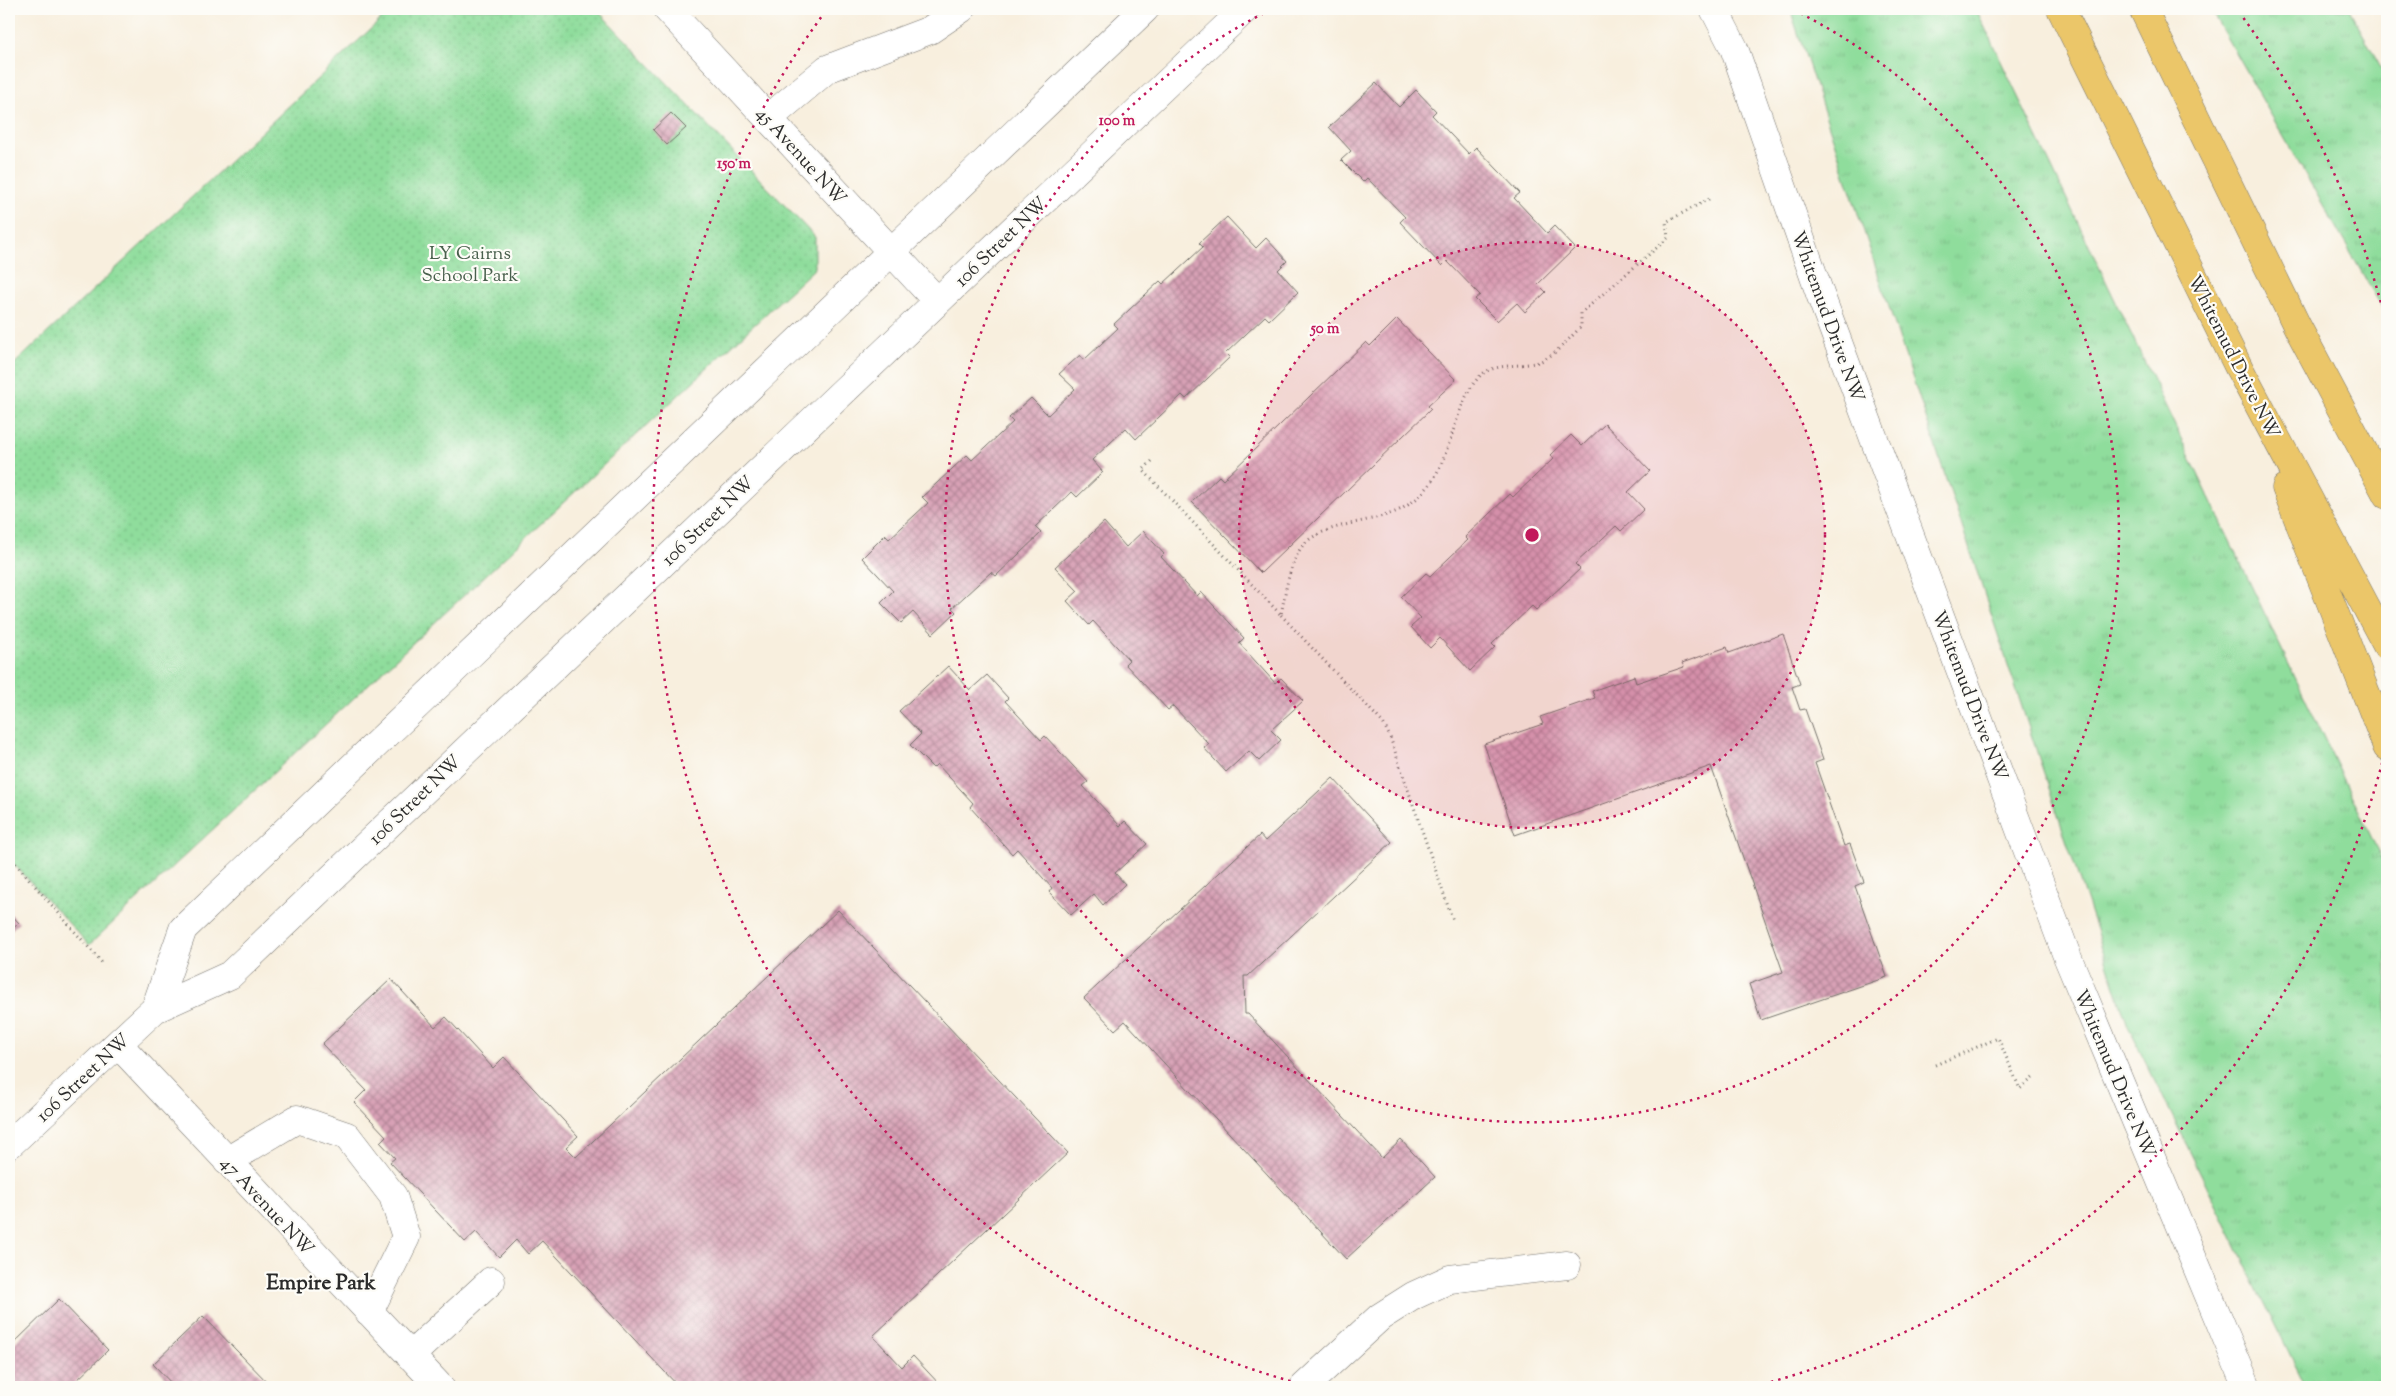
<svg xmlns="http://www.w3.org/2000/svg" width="2396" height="1396" viewBox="0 0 2396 1396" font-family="'Sorts Mill Goudy',serif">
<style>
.grass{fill:url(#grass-tufts);stroke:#5d8464}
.park{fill:url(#park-dots);stroke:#5d8464}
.building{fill:url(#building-cross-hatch)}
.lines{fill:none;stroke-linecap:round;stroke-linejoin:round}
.minor-casing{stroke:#73706a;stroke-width:29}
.highway-casing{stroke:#73706a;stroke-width:29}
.path{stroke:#73706a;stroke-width:3;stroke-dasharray:1 4;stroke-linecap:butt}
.minor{stroke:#fff;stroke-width:28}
.highway{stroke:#ebc669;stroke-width:28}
.ring{fill:none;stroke:#c2185b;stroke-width:2.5;stroke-dasharray:2.5 5}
.labels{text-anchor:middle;stroke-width:4.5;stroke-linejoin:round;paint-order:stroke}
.street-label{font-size:19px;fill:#2b2b2b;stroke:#fdfcf7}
.park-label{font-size:19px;fill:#49604d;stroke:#fdfcf7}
.quarter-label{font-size:21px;font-weight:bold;fill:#2b2b2b;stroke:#fdfcf7}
.centre{fill:#c2185b;stroke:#fdfcf7;stroke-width:2.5}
.ring-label{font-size:15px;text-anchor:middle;font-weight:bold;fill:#c2185b;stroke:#fdfcf7;stroke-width:4.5;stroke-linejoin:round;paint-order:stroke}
</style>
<defs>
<pattern id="grass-tufts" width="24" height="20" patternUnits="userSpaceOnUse" patternTransform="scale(1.25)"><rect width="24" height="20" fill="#8fdd9c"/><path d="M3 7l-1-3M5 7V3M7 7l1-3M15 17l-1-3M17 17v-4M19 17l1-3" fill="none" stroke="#7cbe87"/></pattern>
<pattern id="park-dots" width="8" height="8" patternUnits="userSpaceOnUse" patternTransform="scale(1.25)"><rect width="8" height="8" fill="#8fdd9c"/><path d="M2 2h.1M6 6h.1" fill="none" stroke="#7cbe87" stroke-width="1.8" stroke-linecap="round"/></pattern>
<pattern id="building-cross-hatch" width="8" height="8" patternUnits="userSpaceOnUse" patternTransform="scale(1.25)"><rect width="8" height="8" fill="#d8a1b6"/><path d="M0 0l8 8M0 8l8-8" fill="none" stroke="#af8394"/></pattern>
</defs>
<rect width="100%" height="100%" fill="#fdfcf7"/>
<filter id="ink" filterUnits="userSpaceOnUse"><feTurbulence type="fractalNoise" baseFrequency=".02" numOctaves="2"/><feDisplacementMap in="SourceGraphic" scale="10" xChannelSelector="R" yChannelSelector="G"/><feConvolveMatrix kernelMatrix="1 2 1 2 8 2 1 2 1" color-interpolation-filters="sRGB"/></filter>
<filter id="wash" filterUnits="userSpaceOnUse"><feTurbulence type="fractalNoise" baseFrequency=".0096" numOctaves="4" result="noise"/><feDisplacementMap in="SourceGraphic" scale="20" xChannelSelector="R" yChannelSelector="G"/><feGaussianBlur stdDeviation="1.12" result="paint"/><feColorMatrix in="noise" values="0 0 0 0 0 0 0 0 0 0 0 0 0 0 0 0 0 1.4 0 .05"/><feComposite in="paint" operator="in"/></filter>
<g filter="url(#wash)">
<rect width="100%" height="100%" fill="#f8efde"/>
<path class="grass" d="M1790,9h186l411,861v517h-81l-178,-361z
M2210,9h139l38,69v238z"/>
<path class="park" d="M392,9h204l219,228v31l-726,677 -80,-86v-490z"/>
<g id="blocks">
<path class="building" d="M1376,83l23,24 17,-17 20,21 -4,4 37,39 7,-7 44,46 -6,5 33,35 7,-7 21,22 -37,36 8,8 -21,20 -8,-9 -20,18 -22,-22 5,-4 -33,-34 -5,5 -42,-44 5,-5 -38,-39 -4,4 -22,-22 10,-9 -22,-24z
M671,113l15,15 -19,17 -14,-15z
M1227,217l29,31 10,-10 21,23 -9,9 20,22 -29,28 -4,-4 -39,37 4,4 -44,42 -4,-4 -46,44 -10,-11 -34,32 11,12 -26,25 -5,-5 -37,35 6,6 -45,43 -5,-4 -39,36 4,4 -23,22 -20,-22 -12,11 -20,-20 12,-12 -31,-33 23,-23 4,4 39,-36 -6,-6 45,-42 5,5 41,-38 -4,-4 22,-20 17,17 27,-26 -16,-15 21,-19 4,5 34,-32 -4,-4 46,-43 3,3 40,-37 -4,-4z
M1397,319l59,61 -28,26 3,3 -170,164 -69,-71 27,-26 4,4 143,-138 4,4z
M1605,424l45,47 -22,21 16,17 -23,22 -5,-5 -41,38 5,5 -44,41 -4,-4 -40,38 3,3 -25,24 -30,-33 -10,10 -19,-21 10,-9 -20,-21 25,-24 4,3 38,-36 -3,-3 45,-43 3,3 40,-38 -3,-4 21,-20 11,11z
M1104,522l22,25 17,-16 21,23 -3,3 36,39 4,-4 43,46 -5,5 36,40 6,-5 22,23 -32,29 10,10 -22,21 -10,-10 -23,21 -22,-24 5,-4 -36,-38 -5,4 -43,-46 4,-4 -36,-39 -4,4 -22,-24 11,-10 -23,-24z
M1783,634l17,50 -8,3 8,23 5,-1 18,51 -8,3 29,83 6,-2 14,38 -9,4 32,91 -126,43 -12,-36 34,-12 -72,-206 -196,69 -31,-91 59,-20 -3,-7 55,-19 -3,-7 42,-15 2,7 48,-16 -2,-4 45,-16 2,6z
M948,666l22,24 17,-15 21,23 -3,3 36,39 4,-4 43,46 -5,4 37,40 5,-5 22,23 -32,29 10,11 -22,21 -9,-11 -23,21 -22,-23 3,-4 -35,-39 -5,5 -42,-47 3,-4 -36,-39 -4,4 -23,-23 11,-11 -22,-23z
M1333,778l59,64 -144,134h-4l1,38h3l134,144 19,-18 34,37 -89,82 -221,-238 -10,9 -31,-32 176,-163 5,6z
M838,910l230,243 -195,183 29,31 11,-11 29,31h-263l-137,-146 -14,13 -12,-14 -17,17 -23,-25 -11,10 -75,-80 5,-4 -15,-16 6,-6 -32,-34 12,-12 -44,-46 69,-65 44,48 11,-10 47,51 11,-11 74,79 -12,11 10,10z
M9,912l10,11 -10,9z
M59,1299l49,51 -38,37h-61v-39z
M203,1316l69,71h-97l-22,-23z"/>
</g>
</g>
<g filter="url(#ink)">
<use href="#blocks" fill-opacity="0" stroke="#73706a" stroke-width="1"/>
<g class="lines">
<g class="minor-casing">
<path id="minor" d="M667,9l270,292
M1714,9l20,39 86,246 247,662 180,431
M769,118l58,-49 103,-39 31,-21
M155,1009l28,-80 962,-920
M118,1044l322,343
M9,1145l146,-136 75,-34 1015,-966
M227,1161l70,-42 50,17 46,60 13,41 -37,75
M410,1356l81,-75
M1304,1387l76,-70 33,-21 37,-17 117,-14"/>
</g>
<g class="highway-casing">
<path id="highway" d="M2061,9l178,359 148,278
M2143,9l154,317 90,169
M2286,488l101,259"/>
</g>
<path class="path" d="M1152,461l-9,9 138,145c4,-21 7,-43 17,-62 15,-32 77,-28 105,-45 9,-5 16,-11 23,-19 25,-27 29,-89 54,-113 14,-14 43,-8 61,-15 16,-7 28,-23 40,-34v-14l87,-75 -2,-16 43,-23
M1281,615l102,108 7,14 63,184
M9,856l94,108
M1935,1065l63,-27 22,51 14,-12"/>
<use href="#minor" class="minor"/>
<use href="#highway" class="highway"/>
</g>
</g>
<circle cx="1532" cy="535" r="293" fill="#c2185b" fill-opacity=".12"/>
<g class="ring">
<circle cx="1532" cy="535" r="293"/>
<path d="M1794 10A587 587 0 1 1 1270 10"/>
<path d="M2386 748A880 880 0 0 1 1752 1387M1312 1387A880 880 0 0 1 825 12M2239 12A880 880 0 0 1 2386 322"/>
</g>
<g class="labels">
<g class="street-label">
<text transform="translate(802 155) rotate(48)" y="7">45 Avenue NW</text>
<text transform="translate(1000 241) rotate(-44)" y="7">106 Street NW</text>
<text transform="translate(1829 316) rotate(70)" y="7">Whitemud Drive NW</text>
<text transform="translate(2235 356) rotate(63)" y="7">Whitemud Drive NW</text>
<text transform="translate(707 520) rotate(-44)" y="7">106 Street NW</text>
<text transform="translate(1971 695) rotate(69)" y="7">Whitemud Drive NW</text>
<text transform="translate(414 799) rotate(-44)" y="7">106 Street NW</text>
<text transform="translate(2116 1073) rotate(67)" y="7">Whitemud Drive NW</text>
<text transform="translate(82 1077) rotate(-43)" y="7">106 Street NW</text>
<text transform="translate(268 1205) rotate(47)" y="7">47 Avenue NW</text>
</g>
<g class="park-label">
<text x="470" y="259">LY Cairns<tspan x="470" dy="22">School Park</tspan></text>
</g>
<g class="quarter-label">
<text x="321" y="1289">Empire Park</text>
</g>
</g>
<circle cx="1532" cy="535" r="8" class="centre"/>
<g class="ring-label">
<text x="1117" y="125">100 m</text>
<text x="734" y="168">150 m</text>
<text x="1325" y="333">50 m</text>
</g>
<rect width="2396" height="1396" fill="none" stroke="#fdfcf7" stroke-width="30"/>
</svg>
